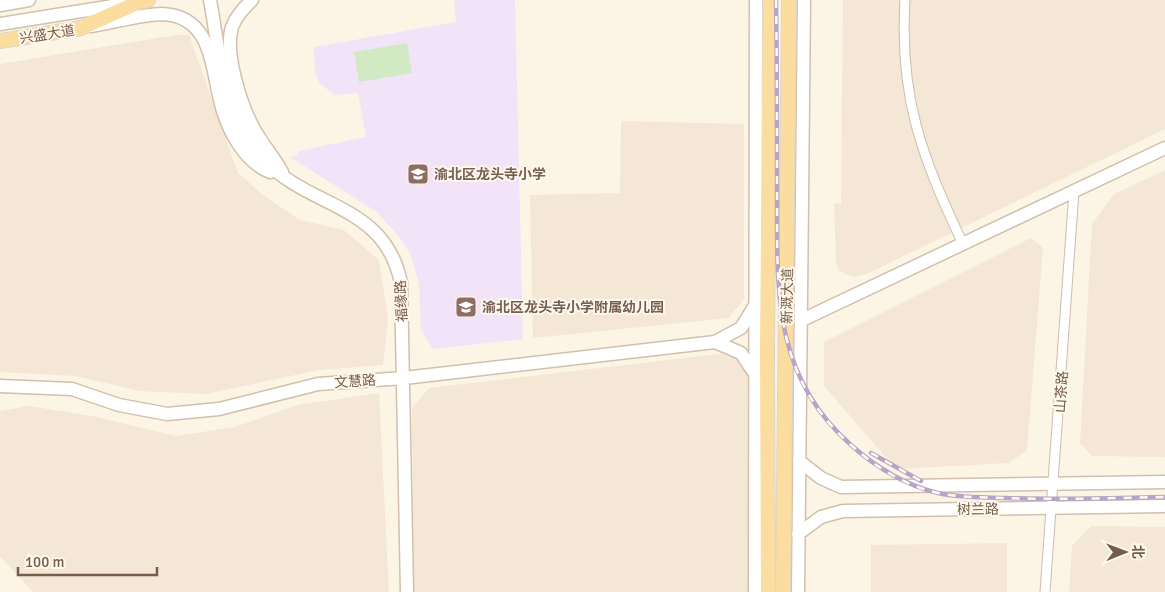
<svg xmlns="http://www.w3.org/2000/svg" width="1165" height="592" viewBox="0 0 1165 592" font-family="Signika,'Noto Sans SC',sans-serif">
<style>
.residential{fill:#f4e7d5}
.education{fill:#f2e3f9}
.green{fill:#d2eac4}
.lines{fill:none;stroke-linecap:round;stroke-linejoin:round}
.street-casing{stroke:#cebdac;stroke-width:11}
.secondary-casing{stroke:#d3bfac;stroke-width:15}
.primary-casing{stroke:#dbd5d0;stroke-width:16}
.street{stroke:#fff;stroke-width:9}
.secondary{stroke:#fff;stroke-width:12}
.primary{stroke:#fbdd9f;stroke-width:14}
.rail-casing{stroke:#b8a4c7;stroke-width:4.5}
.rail{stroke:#fff9ed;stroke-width:2.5;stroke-dasharray:8;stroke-linecap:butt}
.labels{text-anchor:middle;stroke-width:4;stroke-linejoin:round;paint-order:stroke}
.street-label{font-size:14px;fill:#765c4b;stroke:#fff9ed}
.education-label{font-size:14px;font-weight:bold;fill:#785e54;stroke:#fff9ed;text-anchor:start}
</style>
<rect width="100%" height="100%" fill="#fcf5e6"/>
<path class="residential" d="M843,0h322v129l-298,145 -14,3 -8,-3 -6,-4 -3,-8 -2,-59 7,1z
M176,35h13l49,138 25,22 37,25 44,10 35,30 9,59 -5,46 -64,5 -113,24 -67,-3 -63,-15 -76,-4v-308z
M621,121l123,3v175l-15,19 -196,20 -3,-143 90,-2z
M1165,170v287l-73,-1 -12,-13 12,-219 22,-30z
M1031,238l12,10 -16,202 -18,13 -113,6 -72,-83v-44z
M727,353l7,1 14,16 1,222h-335l-2,-184 17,-20z
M379,393l10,199h-356l-33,-36v-145l29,-5 63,10 84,20 59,-9 62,-22z
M1091,526l74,1v65h-96l3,-46z
M1007,543v49h-136v-47z"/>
<path class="education" d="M454,0h61l8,339 -90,10 -12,-19 -2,-45 -4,-16 -5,-15 -9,-15 -24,-27 -87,-55 8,-2 1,-4 67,-14 -8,-44 -23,2 -15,-11 -5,-12 -1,-25 142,-25z"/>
<path class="green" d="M407,43l5,30 -53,9 -5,-30z"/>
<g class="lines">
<g class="street-casing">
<path id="street" d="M905,0c-6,98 17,157 58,244
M1045,592l29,-401"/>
</g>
<g class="secondary-casing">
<path id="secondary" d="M210,0c10,54 13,118 53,159 48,51 122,44 138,124l6,309
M252,0c-8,8 -16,16 -20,27 -8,26 9,78 21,100 8,16 21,30 29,45
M0,5l29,-5
M0,24l131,-21
M91,26c20,-3 52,-12 71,-12 49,2 49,50 58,86 6,27 23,61 50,72
M802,320l363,-172
M715,342l26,11 12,18
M0,386l72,3 47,16 48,9 52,-5 99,-25 86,-6 311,-36 26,-14 13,-21
M799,461l22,17 20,9 324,-5
M798,534l23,-17 22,-6 322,-5
M755,592l1,-592
M798,592l6,-592"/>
</g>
<g class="primary-casing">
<path id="primary" d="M0,41l81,-13 58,-26 9,-2
M768,592l-1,-241 3,-351
M783,592l6,-592"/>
</g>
<use href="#street" class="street"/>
<use href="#secondary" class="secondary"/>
<use href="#primary" class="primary"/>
<g class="rail-casing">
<path id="rail" d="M776,0c1,60 1,120 1,180 1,101 -9,192 74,265 26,23 53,40 87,48 22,5 45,4 67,5 54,2 107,0 160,-1
M871,453l50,28"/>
</g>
<use href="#rail" class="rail"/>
</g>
<defs>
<g id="school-square" transform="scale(1.125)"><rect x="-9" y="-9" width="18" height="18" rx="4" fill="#8d6e63" stroke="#fff9ed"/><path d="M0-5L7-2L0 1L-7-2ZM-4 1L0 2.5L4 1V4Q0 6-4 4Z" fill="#fff"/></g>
</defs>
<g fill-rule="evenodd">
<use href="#school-square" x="418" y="174"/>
<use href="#school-square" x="466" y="307"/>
</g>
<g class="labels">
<g class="street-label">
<text transform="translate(47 34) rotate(-9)" y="5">兴盛大道</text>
<text transform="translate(787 296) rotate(-89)" y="5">新溉大道</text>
<text transform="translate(401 301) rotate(-93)" y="5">福缘路</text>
<text transform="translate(355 381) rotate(-4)" y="5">文慧路</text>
<text transform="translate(1061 392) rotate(-86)" y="5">山茶路</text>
<text transform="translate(978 509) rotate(-1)" y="5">树兰路</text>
</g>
<g class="education-label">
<text x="434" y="179">渝北区龙头寺小学</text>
<text x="482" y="312">渝北区龙头寺小学附属幼儿园</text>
</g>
</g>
<g transform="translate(1125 552) rotate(89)" stroke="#fff9ed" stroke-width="4" paint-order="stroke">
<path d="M0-4L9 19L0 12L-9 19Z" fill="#765c4b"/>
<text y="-8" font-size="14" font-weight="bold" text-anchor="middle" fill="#765c4b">北</text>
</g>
<path d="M18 567v8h139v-8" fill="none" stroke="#765c4b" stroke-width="2.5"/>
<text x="25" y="567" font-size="15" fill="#765c4b" stroke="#fff9ed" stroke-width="4" paint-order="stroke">100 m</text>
</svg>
